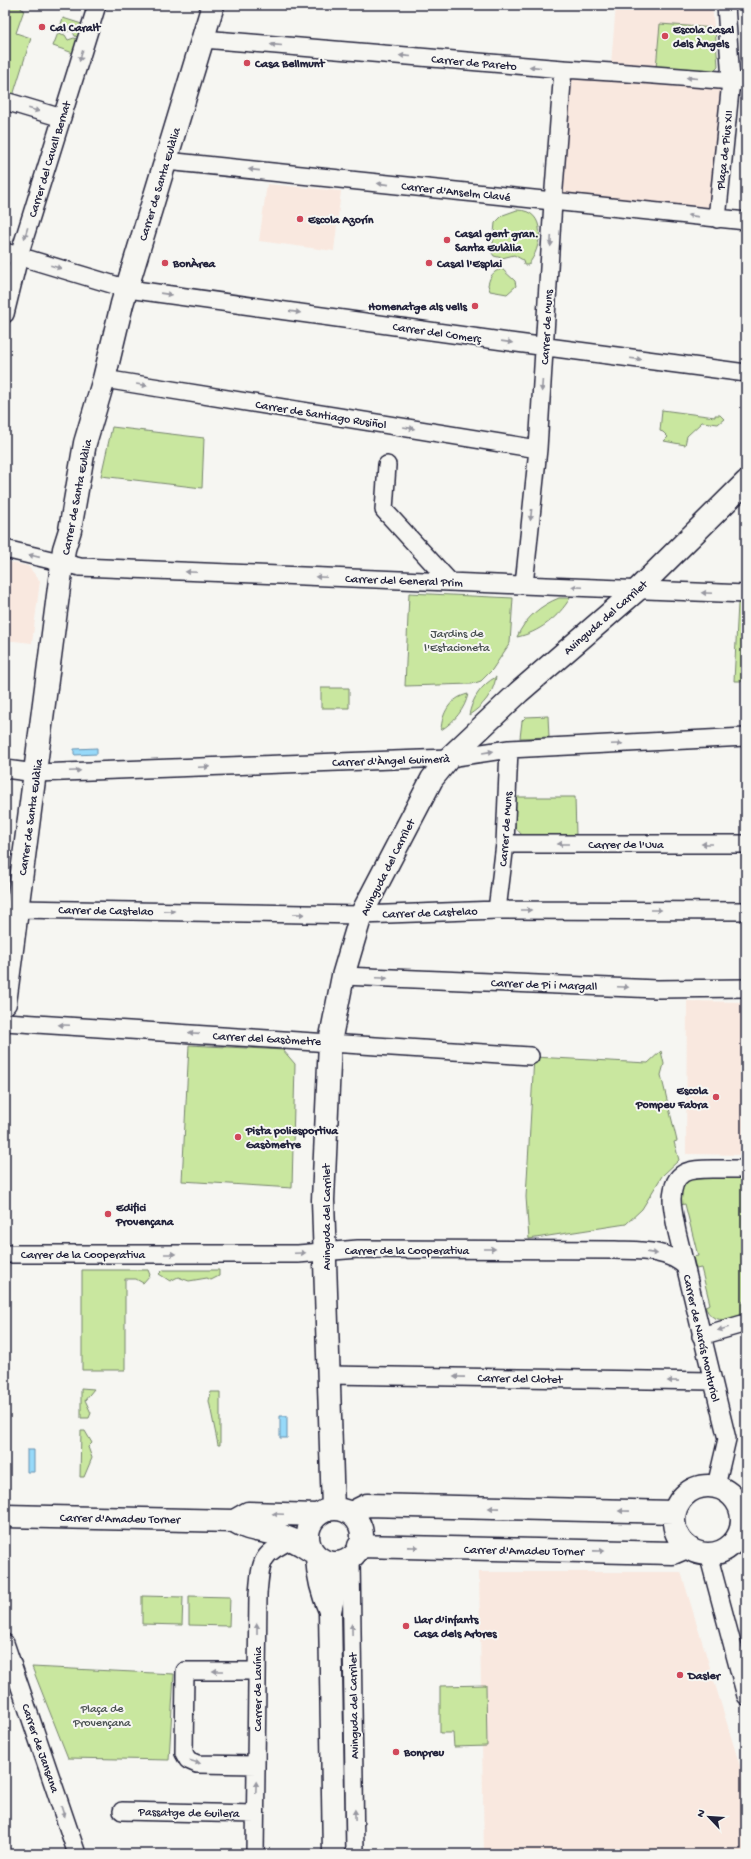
<svg xmlns="http://www.w3.org/2000/svg" width="751" height="1859" viewBox="0 0 751 1859" font-family="'Gochi Hand',sans-serif">
<style>
.built{fill:#f9e8df}
.green{fill:#c9e79f;stroke:#76846d}
.water{fill:#97d9f9;stroke:#6890ad}
.lines{fill:none;stroke-linecap:round;stroke-linejoin:round}
.street-casing{stroke:#22223b;stroke-width:20}
.secondary-casing{stroke:#22223b;stroke-width:25}
.street{stroke:#f6f6f2;stroke-width:17}
.secondary{stroke:#f6f6f2;stroke-width:22}
.oneway{fill:#9797a0}
.poi-dot{fill:#d1495b;stroke:#f6f6f2;stroke-width:1.5}
.labels{text-anchor:middle;stroke-width:4;stroke-linejoin:round;paint-order:stroke}
.poi-label{font-size:12px;font-weight:bold;fill:#22223b;stroke:#f6f6f2;text-anchor:start}
.street-label{font-size:12px;fill:#22223b;stroke:#f6f6f2}
.park-label{font-size:12px;fill:#4c5354;stroke:#f6f6f2}
</style>
<rect width="100%" height="100%" fill="#f6f6f2"/>
<filter id="ink" filterUnits="userSpaceOnUse"><feTurbulence type="fractalNoise" baseFrequency=".025" numOctaves="2"/><feDisplacementMap in="SourceGraphic" scale="8" xChannelSelector="R" yChannelSelector="G"/><feConvolveMatrix kernelMatrix="1 2 1 2 8 2 1 2 1" color-interpolation-filters="sRGB"/></filter>
<g filter="url(#ink)">
<path class="built" d="M616,5h96l6,61 -7,7 -100,-9z
M566,75l153,10 6,8 -12,117 -95,-11 -62,-3z
M267,184l74,7 -7,60 -75,-10z
M5,561l23,5 12,15 -8,62 -27,-3z
M687,1001l59,1v153l-60,-1z
M479,1572h202l65,214v68h-262z"/>
<path class="green" d="M5,5h17l-1,4 3,1 -8,23 15,5 -19,61 -7,-2z
M63,18l25,8 -4,13 -9,-3 -3,-6 -7,2 -6,-2z
M660,24l55,4 3,38 -7,7 -55,-5z
M58,33l7,2 3,5 6,-2 10,3 -5,14 -26,-9z
M517,210c31,0 25,38 11,55h-4l-1,-5 -9,-5 -12,3 -8,-2 -2,-3 3,-30 8,-8z
M502,269l13,12 1,5 -9,8 -17,-3 -2,-6c2,-9 5,-14 14,-16z
M662,410l53,7v-2h5l4,4 -6,5 -16,-2 -15,14 -2,9 -21,-4 4,-4 -5,-5 -3,-1z
M112,427l92,11 -2,50 -101,-12z
M409,593l104,5 -3,45 -18,27 -11,11 -9,3 -67,2z
M559,598h11c-11,19 -32,35 -53,39 8,-19 24,-32 42,-39z
M738,603h8v78h-12z
M496,677c-3,17 -13,29 -27,38 3,-16 12,-30 27,-38z
M321,688h28v20h-28z
M468,694c-3,15 -14,28 -27,36 1,-17 9,-32 27,-36z
M548,716l1,21 -29,1 2,-17 4,-4z
M515,797h60l1,38h-54l-10,-11z
M189,1045l94,5 12,14 -3,124 -110,-7z
M661,1051l3,13 -3,11 16,66 -3,1 5,18 -17,16 -20,33 -16,15 -97,15 -3,-42 8,-140 114,6z
M719,1173v5h27v122l-4,2 4,4v9c-16,4 -34,11 -41,-9l5,-2 -9,-36 -5,1 -3,-12 5,-1 -13,-52 -5,1c-1,-29 16,-28 39,-32z
M82,1270h66l2,5 -7,8 -7,-4h-11v91h-43z
M163,1270h56v6l-8,4 -4,-2 -18,3 -11,-4 -8,4 -11,-7z
M81,1388l13,1 -9,11 6,13 -2,5h-8z
M211,1392h9v53h-2l-9,-44z
M81,1431h4l7,12 -4,4 4,11 -8,19h-4z
M142,1596l41,1 -1,28 -40,-1z
M189,1596l41,1 -1,29 -40,-1z
M32,1667l142,7 -5,86 -101,-2z
M486,1685l1,61 -33,1 -1,-14h-13v-47z"/>
<path class="water" d="M97,748v6l-23,1v-6z
M280,1416h7v22h-7z
M27,1450h7v22h-7z"/>
<g class="lines">
<g class="street-casing">
<path id="street" d="M203,39l360,30 65,4 118,9
M5,101l57,17
M166,161l580,60
M717,219l14,-138 -5,-76
M5,252l123,37 389,54 229,30
M5,314l16,-65 76,-244
M104,379l434,70
M387,465l-3,45 66,72
M5,549l75,18 666,27
M524,585l14,-136 15,-247 10,-133
M5,769l31,4 413,-15 60,-9 237,-12
M505,844h241
M497,910l8,-66 4,-95
M5,913l13,-4 343,6 136,-5 249,1
M343,976l314,13 89,-1
M5,1022l525,34
M5,1254h293l60,-5 257,1c24,1 51,-1 70,16
M701,1336l45,-13
M329,1375l383,6
M716,1486l11,-47 -50,-207c-2,-11 -5,-23 -5,-33 1,-29 17,-30 40,-30 11,0 23,0 34,0
M708,1554l38,142
M351,1558l4,296
M5,1643l72,211
M256,1765l-59,-1 -9,-4 -4,-7 1,-82h72
M122,1811l133,3
M255,1854l3,-260c3,-33 2,-40 34,-54"/>
</g>
<g class="secondary-casing">
<path id="secondary" d="M5,1003l59,-454 6,-19 15,-87 19,-64 18,-75 91,-299
M674 1520a34 34 0 1 1 68 0a34 34 0 1 1-68 0Z
M308 1536a27 27 0 1 1 54 0a27 27 0 1 1-54 0Z
M333,1509l-10,-309 7,-158 13,-66 18,-61 71,-136 17,-21 70,-66 118,-102 109,-108
M351,1513l16,-8 307,7
M5,1516l229,5 14,-8 69,2
M234,1521c16,10 21,8 38,12 14,3 28,10 39,18
M359,1546l314,7 14,-6
M317,1558c1,19 5,35 13,53
M334,1854l-4,-243 8,-36 5,-13"/>
</g>
<use href="#street" class="street"/>
<use href="#secondary" class="secondary"/>
</g>
<defs><path id="oneway-solid" d="M-6-.8H1V-3.2L6.5 0L1 3.2V.8H-6Z"/></defs>
<g class="oneway">
<use href="#oneway-solid" transform="translate(276 45) rotate(-175)"/>
<use href="#oneway-solid" transform="translate(81 56) rotate(107)"/>
<use href="#oneway-solid" transform="translate(405 56) rotate(-175)"/>
<use href="#oneway-solid" transform="translate(535 67) rotate(-175)"/>
<use href="#oneway-solid" transform="translate(692 78) rotate(-175)"/>
<use href="#oneway-solid" transform="translate(34 110) rotate(16)"/>
<use href="#oneway-solid" transform="translate(254 170) rotate(-174)"/>
<use href="#oneway-solid" transform="translate(383 184) rotate(-174)"/>
<use href="#oneway-solid" transform="translate(693 216) rotate(-172)"/>
<use href="#oneway-solid" transform="translate(26 233) rotate(107)"/>
<use href="#oneway-solid" transform="translate(551 241) rotate(93)"/>
<use href="#oneway-solid" transform="translate(56 267) rotate(16)"/>
<use href="#oneway-solid" transform="translate(166 294) rotate(8)"/>
<use href="#oneway-solid" transform="translate(295 312) rotate(8)"/>
<use href="#oneway-solid" transform="translate(507 342) rotate(8)"/>
<use href="#oneway-solid" transform="translate(636 359) rotate(7)"/>
<use href="#oneway-solid" transform="translate(142 385) rotate(9)"/>
<use href="#oneway-solid" transform="translate(542 386) rotate(94)"/>
<use href="#oneway-solid" transform="translate(409 428) rotate(9)"/>
<use href="#oneway-solid" transform="translate(531 515) rotate(96)"/>
<use href="#oneway-solid" transform="translate(34 556) rotate(-167)"/>
<use href="#oneway-solid" transform="translate(191 572) rotate(-178)"/>
<use href="#oneway-solid" transform="translate(321 577) rotate(-178)"/>
<use href="#oneway-solid" transform="translate(577 587) rotate(-178)"/>
<use href="#oneway-solid" transform="translate(707 593) rotate(-178)"/>
<use href="#oneway-solid" transform="translate(617 744) rotate(-3)"/>
<use href="#oneway-solid" transform="translate(488 752) rotate(-9)"/>
<use href="#oneway-solid" transform="translate(204 767) rotate(-2)"/>
<use href="#oneway-solid" transform="translate(75 771) rotate(-2)"/>
<use href="#oneway-solid" transform="translate(563 844) rotate(-180)"/>
<use href="#oneway-solid" transform="translate(707 844) rotate(-180)"/>
<use href="#oneway-solid" transform="translate(526 910)"/>
<use href="#oneway-solid" transform="translate(656 910)"/>
<use href="#oneway-solid" transform="translate(169 911) rotate(1)"/>
<use href="#oneway-solid" transform="translate(299 914) rotate(1)"/>
<use href="#oneway-solid" transform="translate(382 978) rotate(2)"/>
<use href="#oneway-solid" transform="translate(623 987) rotate(2)"/>
<use href="#oneway-solid" transform="translate(64 1025) rotate(-177)"/>
<use href="#oneway-solid" transform="translate(194 1033) rotate(-176)"/>
<use href="#oneway-solid" transform="translate(490 1249)"/>
<use href="#oneway-solid" transform="translate(300 1253) rotate(-2)"/>
<use href="#oneway-solid" transform="translate(652 1253) rotate(8)"/>
<use href="#oneway-solid" transform="translate(170 1254)"/>
<use href="#oneway-solid" transform="translate(723 1329) rotate(164)"/>
<use href="#oneway-solid" transform="translate(459 1377) rotate(-179)"/>
<use href="#oneway-solid" transform="translate(673 1381) rotate(-179)"/>
<use href="#oneway-solid" transform="translate(494 1508) rotate(-179)"/>
<use href="#oneway-solid" transform="translate(624 1511) rotate(-179)"/>
<use href="#oneway-solid" transform="translate(278 1514) rotate(-178)"/>
<use href="#oneway-solid" transform="translate(413 1547) rotate(1)"/>
<use href="#oneway-solid" transform="translate(599 1551) rotate(1)"/>
<use href="#oneway-solid" transform="translate(257 1629) rotate(-90)"/>
<use href="#oneway-solid" transform="translate(352 1629) rotate(-91)"/>
<use href="#oneway-solid" transform="translate(218 1671) rotate(180)"/>
<use href="#oneway-solid" transform="translate(195 1762) rotate(16)"/>
<use href="#oneway-solid" transform="translate(256 1787) rotate(-88)"/>
<use href="#oneway-solid" transform="translate(63 1812) rotate(72)"/>
<use href="#oneway-solid" transform="translate(355 1815) rotate(-91)"/>
</g>
</g>
<g class="poi-dot">
<circle cx="42" cy="27" r="4"/>
<circle cx="665" cy="36" r="4"/>
<circle cx="247" cy="63" r="4"/>
<circle cx="300" cy="219" r="4"/>
<circle cx="447" cy="240" r="4"/>
<circle cx="165" cy="263" r="4"/>
<circle cx="429" cy="263" r="4"/>
<circle cx="475" cy="306" r="4"/>
<circle cx="716" cy="1097" r="4"/>
<circle cx="238" cy="1137" r="4"/>
<circle cx="108" cy="1214" r="4"/>
<circle cx="406" cy="1626" r="4"/>
<circle cx="680" cy="1675" r="4"/>
<circle cx="396" cy="1752" r="4"/>
</g>
<g class="labels">
<g class="poi-label">
<text x="50" y="31">Cal Caralt</text>
<text x="673" y="33">Escola Casal<tspan x="673" dy="14">dels Àngels</tspan></text>
<text x="255" y="67">Casa Bellmunt</text>
<text x="308" y="223">Escola Azorín</text>
<text x="455" y="237">Casal gent gran.<tspan x="455" dy="14">Santa Eulàlia</tspan></text>
<text x="173" y="267">BonÀrea</text>
<text x="437" y="267">Casal l'Esplai</text>
<text x="467" y="310" text-anchor="end">Homenatge als vells</text>
<text x="708" y="1094" text-anchor="end">Escola<tspan x="708" dy="14">Pompeu Fabra</tspan></text>
<text x="246" y="1134">Pista poliesportiva<tspan x="246" dy="14">Gasòmetre</tspan></text>
<text x="116" y="1211">Edifici<tspan x="116" dy="14">Provençana</tspan></text>
<text x="414" y="1623">Llar d'infants<tspan x="414" dy="14">Casa dels Arbres</tspan></text>
<text x="688" y="1679">Dasler</text>
<text x="404" y="1756">Bonpreu</text>
</g>
<g class="street-label">
<text transform="translate(474 62) rotate(5)" y="4">Carrer de Pareto</text>
<text transform="translate(724 150) rotate(-84)" y="4">Plaça de Pius XII</text>
<text transform="translate(49 159) rotate(-73)" y="4">Carrer del Cavall Bernat</text>
<text transform="translate(159 184) rotate(-73)" y="4">Carrer de Santa Eulàlia</text>
<text transform="translate(456 191) rotate(6)" y="4">Carrer d'Anselm Clavé</text>
<text transform="translate(546 327) rotate(-87)" y="4">Carrer de Muns</text>
<text transform="translate(437 332) rotate(8)" y="4">Carrer del Comerç</text>
<text transform="translate(321 414) rotate(9)" y="4">Carrer de Santiago Rusiñol</text>
<text transform="translate(76 497) rotate(-79)" y="4">Carrer de Santa Eulàlia</text>
<text transform="translate(404 580) rotate(2)" y="4">Carrer del General Prim</text>
<text transform="translate(605 617) rotate(-41)" y="4">Avinguda del Carrilet</text>
<text transform="translate(391 760) rotate(-2)" y="4">Carrer d'Àngel Guimerà</text>
<text transform="translate(30 817) rotate(-82)" y="4">Carrer de Santa Eulàlia</text>
<text transform="translate(505 829) rotate(-86)" y="4">Carrer de Muns</text>
<text x="626" y="848">Carrer de l'Uva</text>
<text transform="translate(387 867) rotate(-63)" y="4">Avinguda del Carrilet</text>
<text transform="translate(106 910) rotate(1)" y="4">Carrer de Castelao</text>
<text transform="translate(430 912) rotate(-2)" y="4">Carrer de Castelao</text>
<text transform="translate(544 984) rotate(2)" y="4">Carrer de Pi i Margall</text>
<text transform="translate(267 1038) rotate(3)" y="4">Carrer del Gasòmetre</text>
<text transform="translate(326 1217) rotate(-90)" y="4">Avinguda del Carrilet</text>
<text x="407" y="1254">Carrer de la Cooperativa</text>
<text x="83" y="1258">Carrer de la Cooperativa</text>
<text transform="translate(702 1338) rotate(77)" y="4">Carrer de Narcís Monturiol</text>
<text transform="translate(520 1378) rotate(1)" y="4">Carrer del Clotet</text>
<text transform="translate(120 1518) rotate(1)" y="4">Carrer d'Amadeu Torner</text>
<text transform="translate(524 1550) rotate(1)" y="4">Carrer d'Amadeu Torner</text>
<text transform="translate(257 1689) rotate(-90)" y="4">Carrer de Lavínia</text>
<text transform="translate(353 1706) rotate(-91)" y="4">Avinguda del Carrilet</text>
<text transform="translate(41 1748) rotate(71)" y="4">Carrer de Jansana</text>
<text transform="translate(189 1812) rotate(1)" y="4">Passatge de Guilera</text>
</g>
<g class="park-label">
<text x="457" y="637">Jardins de<tspan x="457" dy="14">l'Estacioneta</tspan></text>
<text x="102" y="1712">Plaça de<tspan x="102" dy="14">Provençana</tspan></text>
</g>
</g>
<rect width="751" height="1859" fill="none" stroke="#f6f6f2" stroke-width="20"/>
<rect x="10" y="10" width="731" height="1839" fill="none" stroke="#22223b" stroke-width="1.5" filter="url(#ink)"/>
<g transform="translate(709 1817) rotate(295)" stroke="#f6f6f2" stroke-width="3" paint-order="stroke">
<path d="M0-3L7 15L0 10L-7 15Z" fill="#22223b"/>
<text y="-6" font-size="11" font-weight="bold" text-anchor="middle" fill="#22223b">N</text>
</g>
</svg>
